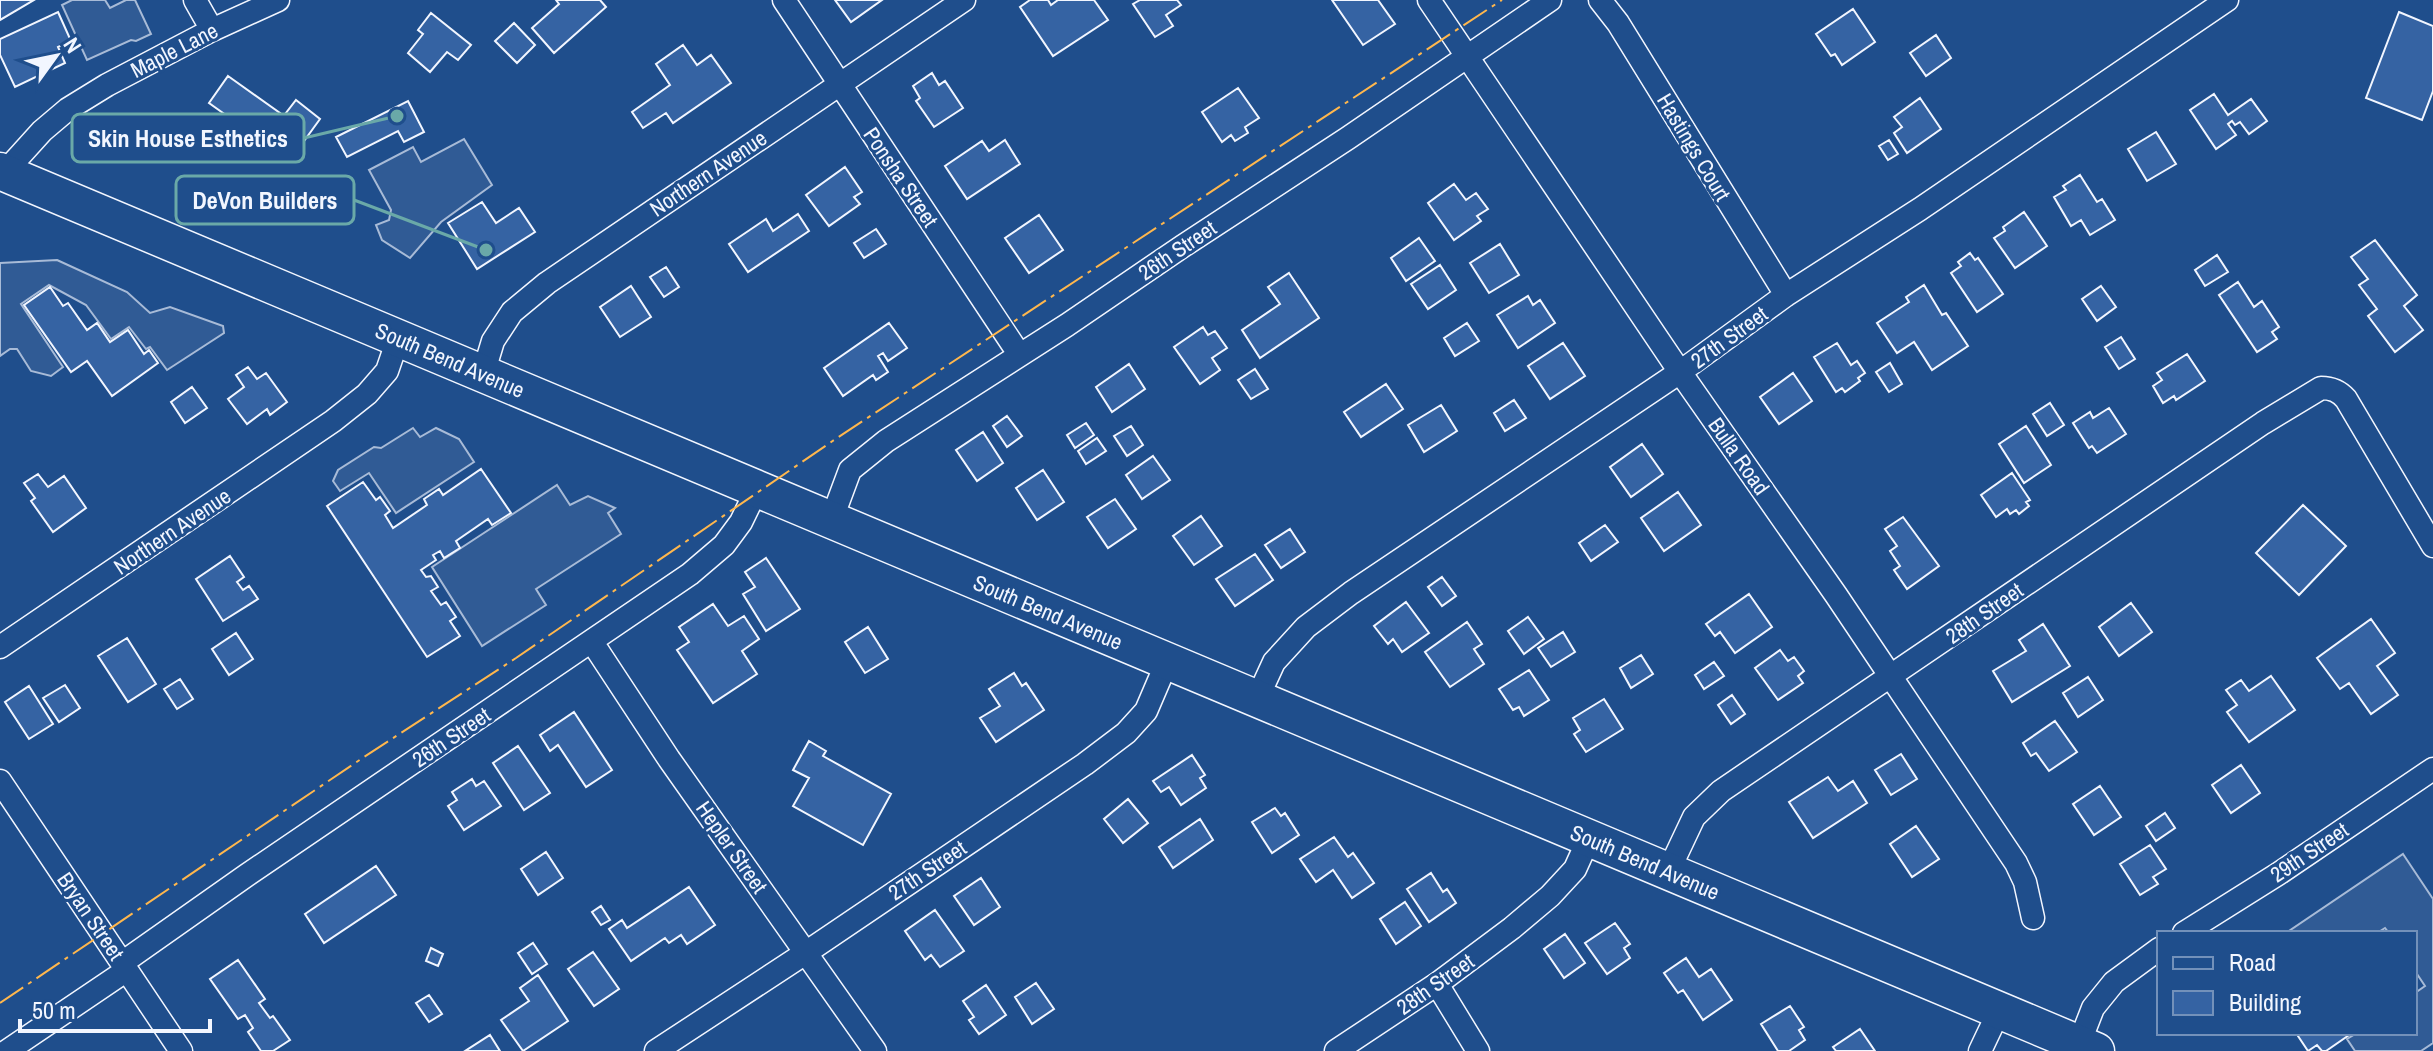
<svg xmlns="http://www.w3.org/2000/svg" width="2433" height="1051" viewBox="0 0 2433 1051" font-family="'Archivo Narrow',sans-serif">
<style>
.parking{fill:#305b95;stroke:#a8bbd7;stroke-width:2}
.building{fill:#3563a3;stroke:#f2f6ff;stroke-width:2}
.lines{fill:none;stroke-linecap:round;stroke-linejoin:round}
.street-casing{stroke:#f2f6ff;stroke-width:25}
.primary-casing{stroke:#f2f6ff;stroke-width:39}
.street{stroke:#1f4e8c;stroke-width:22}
.primary{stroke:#1f4e8c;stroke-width:36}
.power{stroke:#ffb74d;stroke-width:2;stroke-dasharray:28 6 4 6;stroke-linecap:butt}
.labels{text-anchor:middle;stroke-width:6;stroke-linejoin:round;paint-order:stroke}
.street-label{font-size:22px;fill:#f2f6ff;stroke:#1f4e8c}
.leader{fill:none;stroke:#6aa9a8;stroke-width:3}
.callout-dot{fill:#6aa9a8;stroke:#1f4e8c;stroke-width:3}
.callout{fill:#1f4e8c;stroke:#6aa9a8;stroke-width:3}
.callout-label{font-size:24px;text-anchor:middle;font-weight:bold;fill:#f2f6ff}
</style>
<rect width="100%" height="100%" fill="#1f4e8c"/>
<path class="parking" d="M72,0h33l5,8 16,-8h9l16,34 -15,7 -5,-1 -44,20 -25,-55z
M464,139l28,46 -51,37 -31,36 -28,-18 -6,-15 13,-5 2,-10 -22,-40 44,-23 8,15z
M57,260l70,32 23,21 20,-6 53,19 1,7 -57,37 -17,-23 -4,2 -17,-22 -18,12 -25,-34 -37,-20 -28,19 42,63 -12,9 -20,-5 -14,-22h-7l-10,7v-93z
M413,428l7,9 16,-9 23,11 15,23 -78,51 -27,-40 -29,18 -7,-10 5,-11 36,-23 7,1z
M557,485l13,20 18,-9 27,12 -7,5 13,21 -85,55 10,16 -64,41 -50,-79z
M2403,854l30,45v144l-12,8h-66l-8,-12 10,-6h58v-40l10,-7 -10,-15v-38h-26l-4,-5 -8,5h-91z"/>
<path class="building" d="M0,0h34l-34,20z
M556,0h44l6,7 -52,46 -22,-25 27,-24z
M835,0h47l-31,22z
M1030,0h18l3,5 7,-5h36l14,20 -55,36 -33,-49z
M1140,0h37l4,5 -15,10 7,11 -18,11 -22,-33z
M1332,0h46l17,24 -32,21z
M1853,9l22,33 -33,23 -7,-11 -4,2 -15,-22z
M58,12l13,29 -13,6 7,16 -50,24 -15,-32v-16z
M2399,12l34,14v65l-11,29 -56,-22z
M431,13l40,32 -13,15 -11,-8 -17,20 -22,-19 15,-19 -5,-4z
M514,23l21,22 -18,18 -22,-22z
M1936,35l15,23 -25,18 -16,-23z
M683,45l14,20 14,-10 20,28 -58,40 -7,-10 -23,15 -11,-16 38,-27 -14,-21z
M932,73l7,12 6,-4 18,27 -29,19 -18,-26 4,-3 -7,-12z
M228,76l52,37 -19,27 -52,-37z
M1238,88l21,30 -14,9 3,6 -13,8 -4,-6 -9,7 -20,-30z
M2214,94l14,21 23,-16 16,22 -18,13 -9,-12 -5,3 -3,-4 -4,3 8,11 -20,14 -26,-39z
M1920,98l21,31 -34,24 -13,-20 8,-6 -8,-10z
M296,100l24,19 -16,22 -25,-19z
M408,101l16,31 -20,10 -6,-11 -51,26 -11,-20z
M2156,132l20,32 -29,17 -19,-32z
M1005,140l15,24 -53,35 -22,-33 37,-25 7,10z
M1889,140l9,14 -10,6 -9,-14z
M845,167l17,25 -8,5 6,7 -31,22 -23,-31z
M2080,175l17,27 5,-3 13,21 -25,15 -9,-15 -10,6 -17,-29 12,-7 -3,-4z
M1454,184l12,16 10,-7 12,16 -11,7 4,5 -27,19 -26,-37z
M482,202l14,21 23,-15 16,24 -58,37 -29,-46z
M2024,212l23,34 -32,22 -21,-30 11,-7 -2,-4z
M798,214l11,17 -61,41 -19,-28 37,-25 7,12z
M1039,215l24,35 -34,23 -24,-35z
M876,229l10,15 -22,14 -10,-15z
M1419,238l16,23 -29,20 -15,-23z
M2375,240l42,55 -13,11 19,24 -28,22 -27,-36 9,-7 -18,-24 9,-6 -17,-22z
M1500,244l19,31 -30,18 -19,-30z
M1970,253l5,7 3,-2 25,36 -26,18 -26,-39 10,-7 -3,-4z
M2217,255l11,17 -23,14 -10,-16z
M1440,265l16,25 -28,19 -17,-25z
M666,267l13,20 -15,10 -14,-20z
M1289,273l30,45 -59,40 -18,-28 38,-26 -12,-17z
M2238,282l16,25 8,-6 17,26 -7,5 5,7 -20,13 -38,-57z
M1924,285l18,30 4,-2 22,33 -36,24 -18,-28 -17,11 -20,-30 32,-21 -3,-5z
M631,286l20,31 -31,20 -20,-30z
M2101,286l15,21 -19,14 -15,-22z
M50,287l13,19 5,-3 19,27 10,-7 13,19 18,-12 16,24 5,-4 9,13 -46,33 -25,-35 -16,11 -47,-67z
M1528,296l5,9 7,-5 15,23 -37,25 -21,-33z
M889,323l18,25 -19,13 -5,-8 -5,3 10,16 -12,8 -3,-5 -30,21 -19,-28z
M1467,323l12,18 -24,15 -11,-18z
M1203,327l5,8 7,-4 12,17 -15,10 8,12 -20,14 -26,-37z
M2121,337l14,22 -16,10 -14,-22z
M1563,343l22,33 -35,23 -22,-33z
M1837,343l14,22 6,-4 8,12 -7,5 2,3 -15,11 -3,-4 -6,4 -22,-35z
M2187,354l18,27 -29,19 -2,-4 -11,7 -10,-17 9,-6 -5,-7z
M1890,363l12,21 -13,8 -13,-20z
M1129,364l16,25 -33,23 -16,-25z
M248,367l9,12 9,-6 21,29 -17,13 -3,-6 -20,15 -19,-25 16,-12 -8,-12z
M1255,369l13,20 -17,10 -13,-19z
M1793,373l19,28 -33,23 -19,-27z
M1386,384l17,25 -42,28 -17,-25z
M192,387l15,21 -22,15 -14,-21z
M1514,400l12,18 -21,13 -11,-18z
M2050,403l14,22 -17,11 -14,-22z
M1441,405l16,26 -33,21 -16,-27z
M2109,408l17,26 -29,19 -5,-7 -3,2 -16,-25 17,-11 3,6z
M1007,416l15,20 -15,11 -14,-21z
M1086,423l8,12 -19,13 -8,-13z
M1131,426l12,19 -16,11 -13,-20z
M2026,426l25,39 -27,18 -25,-39z
M983,432l20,31 -26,18 -21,-31z
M1097,438l9,13 -20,13 -8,-13z
M1642,444l21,30 -32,23 -21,-30z
M1153,456l17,24 -28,19 -16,-24z
M481,469l30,44 -19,12 -4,-6 -32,22 4,7 -16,10 -4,-7 -7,4 3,5 -15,10 5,7 5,-1 7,11 -7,4 10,14 5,-3 10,15 -6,4 10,15 -33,21 -100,-151 36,-24 13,18 4,-3 10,14 -5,4 8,13 34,-23 -3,-6 15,-10 4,6z
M1043,470l21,32 -27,18 -21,-32z
M2012,473l18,27 -4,2 3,4 -10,8 -3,-4 -6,4 -3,-5 -11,8 -15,-22z
M38,474l10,13 16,-11 22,32 -33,24 -22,-31 4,-3 -11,-15z
M1678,492l23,33 -37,26 -23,-33z
M1115,499l21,30 -28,19 -21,-31z
M2303,505l43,41 -47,49 -43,-42z
M1201,516l21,30 -28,19 -21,-29z
M1903,517l36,49 -32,23 -13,-19 6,-4 -10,-15 7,-5 -12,-17z
M1605,525l13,17 -27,19 -12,-18z
M1290,529l15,23 -24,16 -16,-23z
M1255,554l18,26 -38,26 -19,-27z
M230,556l14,21 -7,5 6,8 6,-4 9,13 -35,22 -27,-42z
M766,558l34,51 -34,22 -23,-37 12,-7 -10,-15z
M1442,577l14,19 -14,10 -14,-19z
M1749,594l23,33 -37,26 -15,-21 -5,4 -9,-12z
M1406,602l23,31 -27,19 -9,-13 -5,5 -14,-18z
M2131,603l21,29 -33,24 -20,-29z
M713,604l15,22 16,-10 15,23 -17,12 15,23 -44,29 -36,-53 12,-8 -10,-15z
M1528,617l16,22 -20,15 -16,-23z
M2371,619l24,34 -18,13 21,29 -27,19 -22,-31 -9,6 -23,-31z
M1467,622l15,22 -8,5 10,15 -34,23 -25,-35z
M2043,624l27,42 -58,36 -19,-31 33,-20 -7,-11z
M868,627l20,32 -23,14 -20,-31z
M1563,632l12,20 -24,15 -13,-19z
M236,633l17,26 -24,16 -17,-26z
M127,638l29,46 -28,18 -30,-46z
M1780,650l8,11 6,-4 10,14 -6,5 5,7 -25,17 -23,-32z
M1641,655l12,19 -22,14 -11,-20z
M1714,662l10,14 -20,13 -9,-14z
M1529,670l20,30 -25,16 -5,-9 -6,3 -14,-21z
M1014,673l8,13 4,-3 18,27 -48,32 -16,-24 20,-12 -11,-17z
M2271,676l24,34 -46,32 -22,-30 10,-7 -11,-15 15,-10 8,11z
M2088,677l15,23 -25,17 -15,-24z
M180,679l13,20 -16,10 -13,-20z
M65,685l15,23 -21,14 -16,-24z
M29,686l24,38 -24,15 -24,-37z
M1732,695l13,19 -14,10 -13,-19z
M1604,699l19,30 -37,23 -12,-18 6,-4 -7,-12z
M574,712l38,58 -26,17 -28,-42 -8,6 -10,-16z
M2055,721l22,31 -28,19 -13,-18 -5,3 -8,-13z
M809,741l17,10 -3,5 68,38 -28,51 -70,-39 16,-28 -16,-8z
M518,746l32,47 -26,17 -31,-47z
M1901,754l16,25 -26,16 -16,-25z
M1192,755l13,20 -5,3 6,10 -25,17 -12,-18 -8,5 -8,-11z
M2241,765l19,28 -29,20 -19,-28z
M1828,777l10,14 15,-10 14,22 -54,35 -24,-36z
M472,779l4,7 8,-5 17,25 -37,24 -16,-24 9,-6 -5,-8z
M2100,786l21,31 -27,18 -21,-31z
M1128,799l20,24 -25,20 -19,-24z
M1275,808l6,8 4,-3 14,22 -27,18 -20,-31z
M2165,813l10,15 -19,13 -10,-15z
M1200,819l13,21 -40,28 -14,-21z
M1916,826l23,33 -27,18 -22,-33z
M1334,837l14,20 5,-4 21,30 -22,15 -19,-28 -17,12 -16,-23z
M2150,845l16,24 -13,8 5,7 -18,11 -20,-31z
M546,852l17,26 -25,17 -17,-26z
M376,866l20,29 -72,48 -19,-29z
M1431,873l12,19 4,-3 9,14 -27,19 -22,-33z
M981,878l19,29 -26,18 -20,-29z
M689,887l26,38 -28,19 -6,-9 -12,8 -4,-5 -34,23 -22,-32 13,-9 5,8z
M1405,902l16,24 -25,18 -16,-25z
M601,906l9,14 -9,5 -9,-13z
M935,910l29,41 -24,16 -9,-12 -6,5 -20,-29z
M1615,923l15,21 -6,4 6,10 -23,16 -22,-31z
M1565,934l20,29 -21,15 -20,-29z
M533,943l14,21 -15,10 -14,-21z
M431,948l12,6 -5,12 -12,-5z
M593,952l26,37 -25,17 -26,-37z
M1686,958l13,19 12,-8 21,31 -29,20 -20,-30 -5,3 -14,-20z
M238,960l27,39 -6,4 11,15 3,-2 17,24 -17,11h-12l-13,-19 5,-4 -8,-13 -7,4 -28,-40z
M538,975l30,46 -45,30 -22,-31 28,-19 -9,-13z
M1036,983l18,26 -22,15 -17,-27z
M986,985l20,30 -27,19 -10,-14 5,-3 -11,-16z
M429,995l13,19 -13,8 -13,-19z
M1790,1006l14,21 -5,3 6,10 -16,11h-11l-17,-27z
M1860,1029l15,22h-39l-3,-4z
M2296,1033h56l-26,18h-4l-5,-6 -9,6z
M490,1035l10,16h-35z"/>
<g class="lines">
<g class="street-casing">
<path id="street" d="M195,0l17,30
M784,0l235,354
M1429,0l251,372 156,223 180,268 9,19 8,36
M1600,0l18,23 168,272
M4,173l38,-42 26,-22 39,-24 105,-55 66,-30
M483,374l10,-33 19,-29 35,-29 417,-283
M831,521l19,-51 36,-29 181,-116 116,-79 165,-108 202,-138
M592,642l77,117 206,292
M0,647l333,-226 34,-27 20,-23 11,-32
M1257,699l17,-37 32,-35 45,-34 329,-221 106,-77 134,-86 307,-209
M0,781l181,270
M1668,872l26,-55 27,-26 542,-368 58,-35c11,0 18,3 25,11l87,147
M2184,933l94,-59 155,-105
M122,963l125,-88 443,-301 34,-29 17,-23 16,-33
M1437,984l41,67
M2079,1044l14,-36 21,-26 45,-33
M7,1051l120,-81
M656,1051l151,-99 278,-188 41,-31 20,-22 21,-49
M1336,1051l101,-67 75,-56 38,-32 25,-27 14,-31
M1980,1051l19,-40"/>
</g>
<g class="primary-casing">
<path id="primary" d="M0,171l2096,880"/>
</g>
<use href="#street" class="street"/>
<use href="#primary" class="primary"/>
<path class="power" d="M0,1003l364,-246 152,-99 321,-220 665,-438"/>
</g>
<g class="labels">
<g class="street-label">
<text transform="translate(174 50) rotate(-27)" y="8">Maple Lane</text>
<text transform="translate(1694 147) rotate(59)" y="8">Hastings Court</text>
<text transform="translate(708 173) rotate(-34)" y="8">Northern Avenue</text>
<text transform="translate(901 177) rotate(56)" y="8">Ponsha Street</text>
<text transform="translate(1177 250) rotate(-34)" y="8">26th Street</text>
<text transform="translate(1729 337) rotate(-36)" y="8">27th Street</text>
<text transform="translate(450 360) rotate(23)" y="8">South Bend Avenue</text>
<text transform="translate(1739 456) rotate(55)" y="8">Bulla Road</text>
<text transform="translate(172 531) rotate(-34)" y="8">Northern Avenue</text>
<text transform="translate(1048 612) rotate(23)" y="8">South Bend Avenue</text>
<text transform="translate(1984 613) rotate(-35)" y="8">28th Street</text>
<text transform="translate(451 737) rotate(-34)" y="8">26th Street</text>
<text transform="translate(732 847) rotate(55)" y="8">Hepler Street</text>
<text transform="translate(2309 852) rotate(-34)" y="8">29th Street</text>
<text transform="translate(1645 862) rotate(23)" y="8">South Bend Avenue</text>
<text transform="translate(927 870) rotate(-34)" y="8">27th Street</text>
<text transform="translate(91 916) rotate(56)" y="8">Bryan Street</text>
<text transform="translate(1435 984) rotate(-35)" y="8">28th Street</text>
</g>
</g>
<path class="leader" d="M397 116L304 138M486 250L354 200"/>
<g class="callout-dot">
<circle cx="397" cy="116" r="8"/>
<circle cx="486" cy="250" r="8"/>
</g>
<g class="callout">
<rect x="72" y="114" width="232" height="48" rx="8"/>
<rect x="176" y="176" width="178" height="48" rx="8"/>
</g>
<g class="callout-label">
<text x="188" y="147">Skin House Esthetics</text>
<text x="265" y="209">DeVon Builders</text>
</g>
<rect x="2157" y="931" width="260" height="104" fill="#1f4e8c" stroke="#7391ba" stroke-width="2"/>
<rect x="2173" y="957" width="40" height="12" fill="#1f4e8c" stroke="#7391ba" stroke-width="2"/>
<text x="2229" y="971" font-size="24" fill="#f2f6ff">Road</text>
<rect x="2173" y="991" width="40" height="24" fill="#3563a3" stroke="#7391ba" stroke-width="2"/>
<text x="2229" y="1011" font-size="24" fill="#f2f6ff">Building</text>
<g transform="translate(56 56) rotate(57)" stroke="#1f4e8c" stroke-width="6" paint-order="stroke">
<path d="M0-6L14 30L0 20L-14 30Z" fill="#f2f6ff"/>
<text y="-12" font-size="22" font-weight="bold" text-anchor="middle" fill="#f2f6ff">N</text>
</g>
<path d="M20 1019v12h190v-12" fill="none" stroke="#f2f6ff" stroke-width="4"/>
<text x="32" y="1019" font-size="24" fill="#f2f6ff" stroke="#1f4e8c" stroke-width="6" paint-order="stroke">50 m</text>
</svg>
